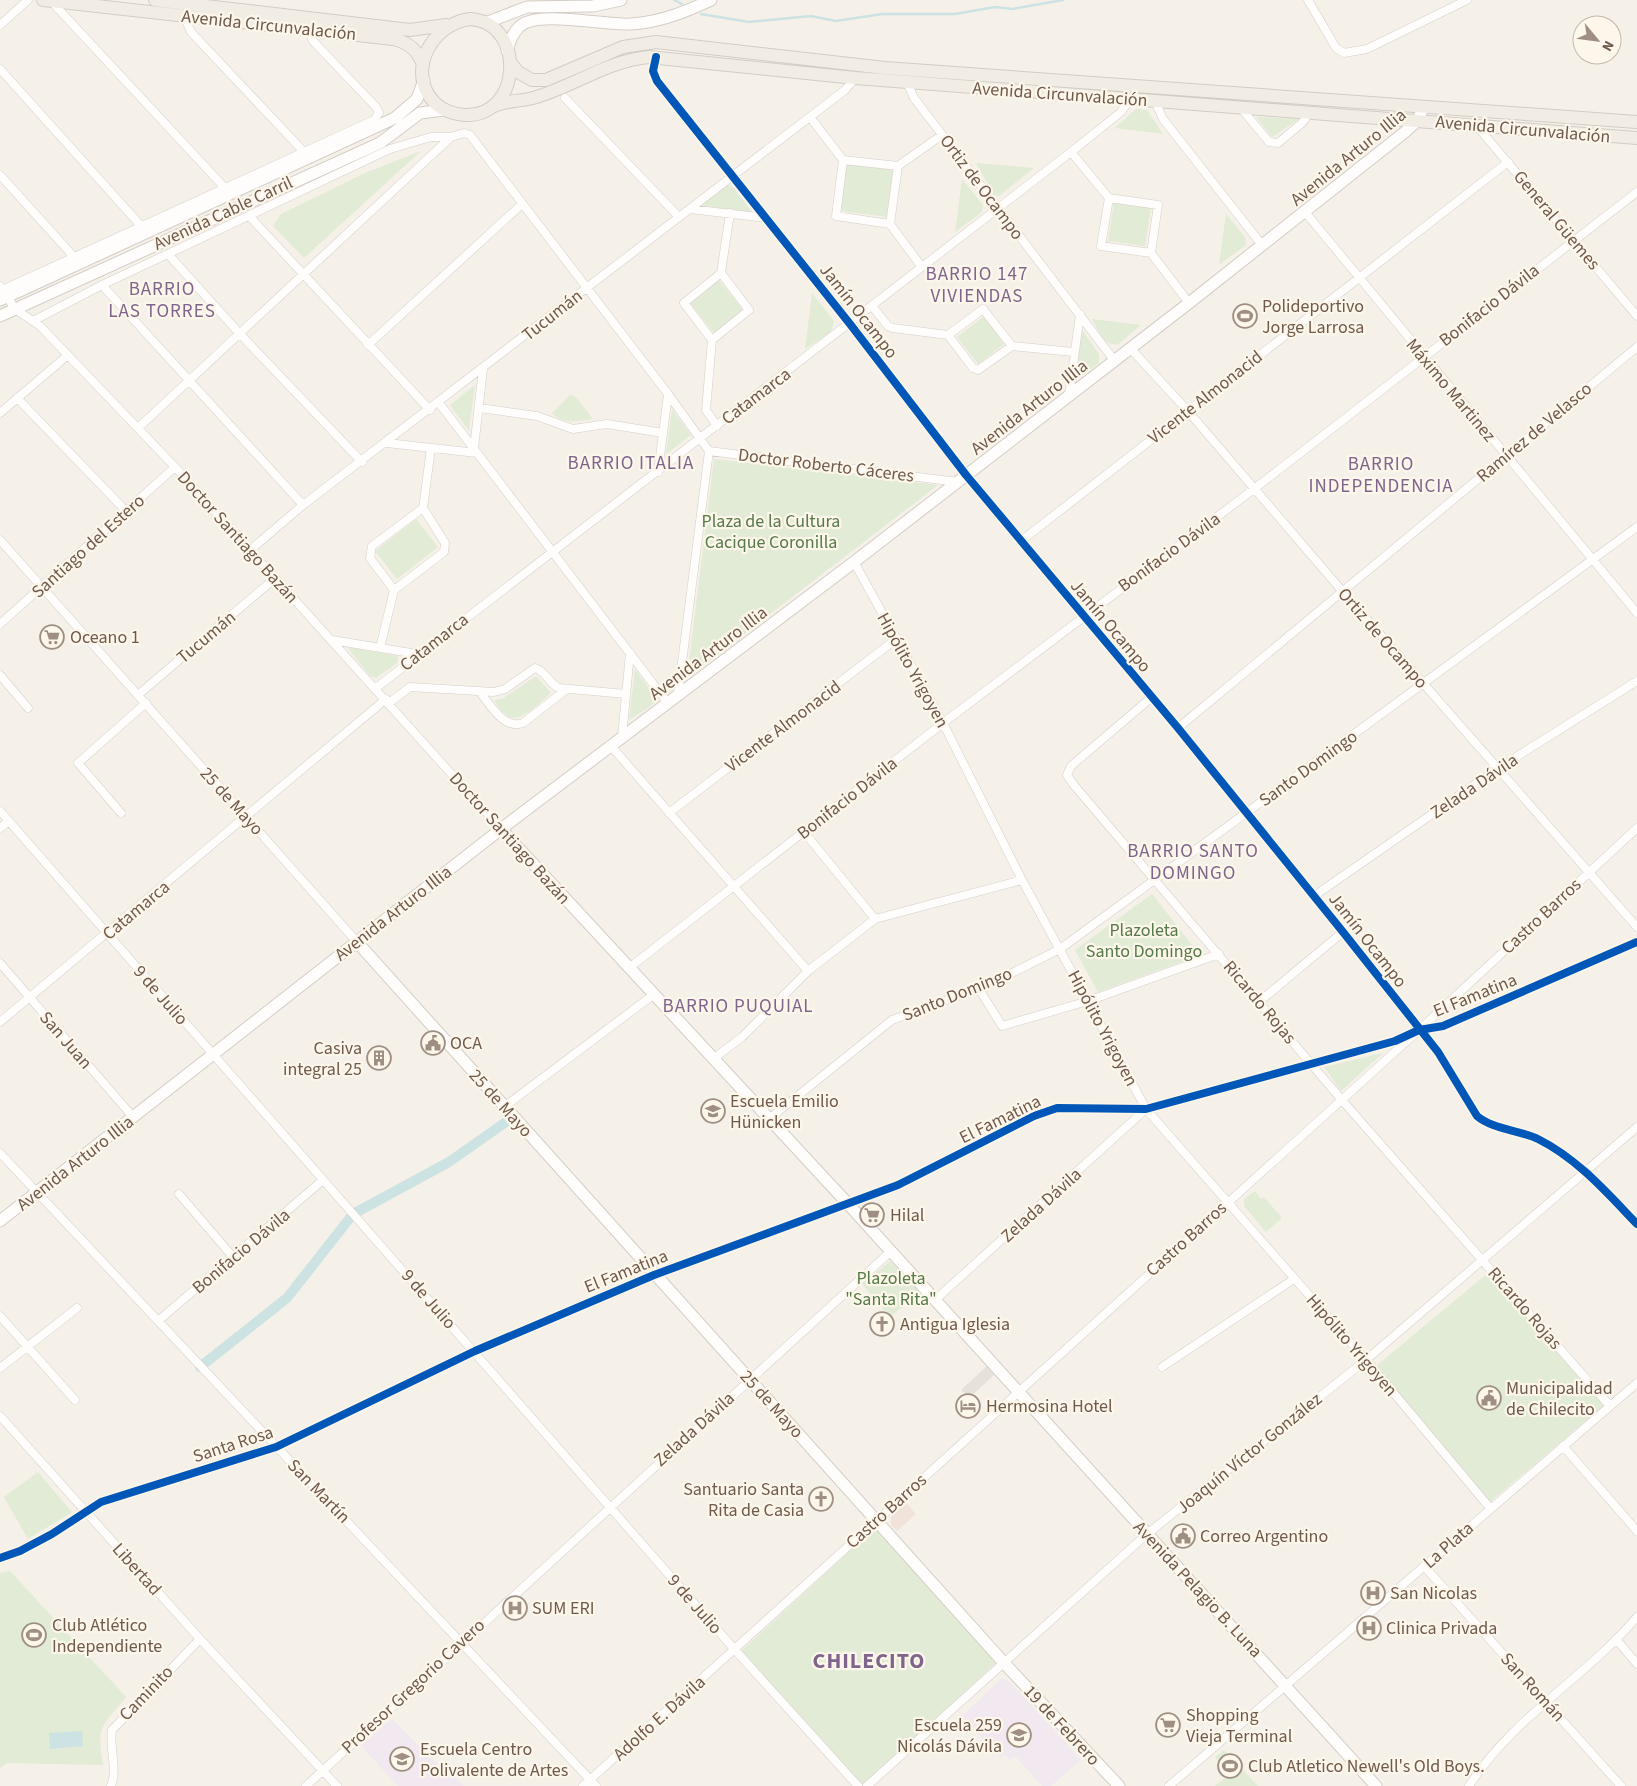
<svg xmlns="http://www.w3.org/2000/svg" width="1637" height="1786" viewBox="0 0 1637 1786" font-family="'Source Sans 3',sans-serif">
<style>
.commercial{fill:#f2e3da}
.industrial{fill:#e7e1da}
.education{fill:#f2e8f0}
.green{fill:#e1ebd5}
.water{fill:#cce2e3}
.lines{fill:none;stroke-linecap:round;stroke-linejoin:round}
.stream{stroke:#cce2e3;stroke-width:2.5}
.canal{stroke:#cce2e3;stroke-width:10}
.minor-casing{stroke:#d4cec8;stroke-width:9}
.secondary-casing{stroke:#d4cdc6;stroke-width:13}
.primary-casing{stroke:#d3ccc6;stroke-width:14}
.minor{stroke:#fefdfc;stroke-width:8}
.secondary{stroke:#fefdfc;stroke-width:11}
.primary{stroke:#f1ede5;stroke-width:12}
.cycleway-casing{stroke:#fdf6ea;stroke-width:11}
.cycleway{stroke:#0057b8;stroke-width:8}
.labels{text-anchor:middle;stroke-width:4.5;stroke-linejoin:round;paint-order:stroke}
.street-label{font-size:18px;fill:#705a4c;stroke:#fdf6ea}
.poi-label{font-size:18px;fill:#705a4c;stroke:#fdf6ea;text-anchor:start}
.park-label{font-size:18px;fill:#567a49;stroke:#fdf6ea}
.neighbourhood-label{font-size:19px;letter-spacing:1px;fill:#7f658c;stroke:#fdf6ea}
.district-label{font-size:22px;font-weight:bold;letter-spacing:1px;fill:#7f658c;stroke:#fdf6ea}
</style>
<rect width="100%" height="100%" fill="#f5f1e9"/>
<path class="commercial" d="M905,1502l11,12 -19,17 -6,-6v-10z"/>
<path class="industrial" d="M987,1366l7,9 -25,23 -8,-8z"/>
<path class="education" d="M1001,1679l7,1 73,80 -30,26h-9l-27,-30 -5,4 -5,-5 -4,3 -39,-42z
M392,1719l54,54 3,-2 15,15h-66l-37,-40z"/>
<path class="green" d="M1136,109l11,1 16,24 -48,-6z
M1256,117l43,2 -27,18z
M421,151l-117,107 -31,-32 8,-12 84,-41z
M976,163l58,5 -35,28 -5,-1z
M846,164l48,6 -6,47 -48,-6z
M962,179l21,26 -1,7 -27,20z
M727,185l6,2 20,26 -53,-8z
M1114,203l37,5 -6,38 -37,-5z
M1226,214l19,23 1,8 -27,20z
M719,280l24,30 -29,23 -24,-30z
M812,293l22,28 -3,11 -26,17z
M984,316l20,28 -26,20 -21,-27z
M1092,319l49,6 -24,20 -13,-3z
M1081,329l18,25v9l-24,18z
M475,385l-6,46 -19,-26z
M570,395l6,2 17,22c-13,2 -30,6 -41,-6z
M672,410l19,25 -25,19z
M714,459l224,26 -251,193z
M416,519l22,28 -41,32 -22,-28z
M347,647l51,9v6l-22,16 -6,-2z
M635,669l23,32 -29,19z
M536,676l15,17c-10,8 -31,32 -44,23 -6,-4 -10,-11 -13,-16l8,-1z
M1152,894l48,61 -102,37 -23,-42z
M1383,1053l-42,38 -17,-24z
M1255,1191l6,8 3,-2 18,21 -16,14 -22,-26v-7z
M890,1261l30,31 -30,25 -28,-33z
M1488,1273l116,132 -114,97 -115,-135z
M38,1472l34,40 -44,27 -24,-42z
M875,1528l122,134 -134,124 -123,-134z
M10,1571l116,126c-24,30 -30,28 -23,68l-96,-2 -7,5v-195z
M1224,1750l34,36h-43l13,-11 -13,-18z"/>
<path class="water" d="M82,1731l1,15 -33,3 -1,-16z"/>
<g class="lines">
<path class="stream" d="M674,0l8,4
M701,14l48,8 62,-6 25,5 46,-7h73l40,-7 17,2 51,-9"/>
<path class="canal" d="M200,1367l87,-69 66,-84 96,-52 64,-45"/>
<g class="minor-casing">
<path id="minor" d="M1308,0l28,48 8,5 23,-4 100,-49
M51,1l174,187
M184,16l7,16 113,120
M0,25l28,-25
M656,57l-3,14 4,10 193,243 116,151 212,253 165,204 95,120 39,64c15,13 42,14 61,23 40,20 69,54 99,85
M0,69l142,158
M907,82l7,16 200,262
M565,98l114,119
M1155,101l8,18 99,126
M1240,107l29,35 9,1 24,-20 8,-11
M810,117l33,43 55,6 44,-31
M1476,125l161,191
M1071,152l38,46 49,7 -7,48
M843,160l-7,56 54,8
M898,166l-8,58 31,42
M0,175l74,82
M1109,198l-8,48 50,7 38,50
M690,209l76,9
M1305,212l332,401
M250,217l180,193
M168,254l71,79 123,129
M102,285l201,220
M0,286l15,23 25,17 135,141 326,362
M0,291l374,-171 5,-7 -3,-6 -63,-66 -4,-12
M872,306l16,20 5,2 55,7 35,-26 29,37
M33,321l69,-36 288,-136 41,-12h20
M948,335l25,33 5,2 34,-24 61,6
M712,340l37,-30 -28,-37
M368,345l154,-141
M1130,348l57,62 156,182 294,335
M1069,395l11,-81
M17,398l109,113
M439,403l228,299
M480,408l57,8 36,13 34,-5 56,9
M0,413l68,-58
M717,426l-11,-16 6,-70 -28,-37 37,-30 9,-60
M138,428l313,-291 13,-4 6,2 198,259 41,57 249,31
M387,443l90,10
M474,448l9,-79
M658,472l10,-78
M0,540l357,402
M1021,541l487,-379
M249,551l54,-46 542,-415 10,-12
M854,562l89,161 79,157 124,229 220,251 124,148
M394,590l-24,-32 2,-12 51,-38
M0,624l175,-157
M332,640l85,14
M380,648l14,-58 50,-38 1,-9 -22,-35 8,-60
M0,675l28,33
M376,688l695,-536 50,-40 10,-14
M479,691c11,13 24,39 44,32l44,-34
M678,694l31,-243
M138,695l136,-116
M1152,697l-81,69 -4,9 6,9 268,315 269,307
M389,703l21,-16 84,5 11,-3 30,-21c11,3 14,16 24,20l67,6
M1178,728l459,-381
M622,737l8,-84
M610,745l198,226
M0,811l735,839 123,136
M121,813l-43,-50 68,-60
M669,813l227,-174
M0,828l9,-7
M804,832l71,87
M1314,896l183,-127 140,-88
M0,963l133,154
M629,968l314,-245 311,-234 383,-297
M979,989l23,37 86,-25 131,-47
M1260,1001l83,-69
M0,1022l386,-323
M713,1059l29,-22 66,-66 67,-52 147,-39
M504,1107l149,-112
M769,1119l123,-99 94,-34 74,-37 577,-422
M0,1153l596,633
M179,1194l54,63
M935,1300l211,-191
M0,1316l75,84
M158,1321l165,-141
M1162,1367l132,-88
M0,1368l77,-60
M0,1416l200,223 137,147
M1563,1446l74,85
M0,1558l20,-7 32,-17 49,-32 175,-55 199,-96 179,-76 244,-90 136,-69 23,-8 89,1 249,-68 24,-11 24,-4 194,-84
M1424,1566l197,220
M1616,1639l21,25
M111,1786c7,-16 -2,-38 1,-56l88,-91
M306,1786l584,-534
M583,1786l836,-756 218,-202
M867,1786l280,-252 219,-174 271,-233
M1169,1786l468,-403
M1469,1786c44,-69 116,-108 168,-169"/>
</g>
<g class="secondary-casing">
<path id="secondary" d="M488,22l39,-15 66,-1 28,-6
M507,51c2,-8 6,-18 12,-24 17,-18 87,-1 112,-3 30,-2 54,-12 80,-24
M0,300l395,-182 22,-19 7,-19
M0,316l380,-173 40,-30 24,-3
M501,829l348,376 527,581
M357,942l648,722 114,122
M0,1221l501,-392 353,-267 335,-259 216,-171 13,-12 5,-12"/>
</g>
<g class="primary-casing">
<path id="primary" d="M43,0l350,39c15,3 25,11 30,26
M155,0l255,30 36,-5
M470,19c56,3 53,99 -6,96 -10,-1 -20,-4 -28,-11 -31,-29 -6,-80 34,-85z
M510,62l8,10 14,8h14l77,-33 33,-5 229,26 752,54
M492,107c13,-7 26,-5 41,-9 40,-11 73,-37 116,-41l206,21 782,60"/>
</g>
<use href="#minor" class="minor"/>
<use href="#secondary" class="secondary"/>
<use href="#primary" class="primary"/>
<g class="cycleway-casing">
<path id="cycleway" d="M656,57l-3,14 4,10 193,243 116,151 212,253 165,204 95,120 39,64c15,13 42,14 61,23 40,20 69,54 99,85
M0,1558l20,-7 32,-17 49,-32 175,-55 199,-96 179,-76 244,-90 136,-69 23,-8 89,1 249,-68 24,-11 24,-4 194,-84"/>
</g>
<use href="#cycleway" class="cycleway"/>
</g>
<defs>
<g id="stadium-ring" transform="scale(1.25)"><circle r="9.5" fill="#fdf6ea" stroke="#9f8f83" stroke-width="1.5"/><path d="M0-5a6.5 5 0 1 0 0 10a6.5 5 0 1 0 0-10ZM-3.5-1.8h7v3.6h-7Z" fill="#9f8f83"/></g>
<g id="supermarket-ring" transform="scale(1.25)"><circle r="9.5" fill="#fdf6ea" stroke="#9f8f83" stroke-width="1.5"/><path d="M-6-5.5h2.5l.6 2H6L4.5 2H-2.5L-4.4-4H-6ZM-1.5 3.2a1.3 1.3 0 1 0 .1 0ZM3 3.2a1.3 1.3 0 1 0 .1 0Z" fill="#9f8f83"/></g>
<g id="civic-ring" transform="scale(1.25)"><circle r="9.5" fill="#fdf6ea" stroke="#9f8f83" stroke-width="1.5"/><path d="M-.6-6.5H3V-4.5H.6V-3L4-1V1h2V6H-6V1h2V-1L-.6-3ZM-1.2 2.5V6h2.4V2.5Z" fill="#9f8f83"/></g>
<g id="building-ring" transform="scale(1.25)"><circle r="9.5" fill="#fdf6ea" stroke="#9f8f83" stroke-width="1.5"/><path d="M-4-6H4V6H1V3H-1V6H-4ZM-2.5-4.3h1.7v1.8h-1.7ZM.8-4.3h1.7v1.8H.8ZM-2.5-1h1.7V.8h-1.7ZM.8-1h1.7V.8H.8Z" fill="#9f8f83"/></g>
<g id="school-ring" transform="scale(1.25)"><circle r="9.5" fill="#fdf6ea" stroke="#9f8f83" stroke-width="1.5"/><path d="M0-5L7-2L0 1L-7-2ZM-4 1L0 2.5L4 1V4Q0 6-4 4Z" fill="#9f8f83"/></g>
<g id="church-ring" transform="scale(1.25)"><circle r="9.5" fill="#fdf6ea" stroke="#9f8f83" stroke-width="1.5"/><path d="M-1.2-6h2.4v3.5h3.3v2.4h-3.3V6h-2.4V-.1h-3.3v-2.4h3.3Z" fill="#9f8f83"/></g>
<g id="hotel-ring" transform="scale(1.25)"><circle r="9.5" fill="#fdf6ea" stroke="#9f8f83" stroke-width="1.5"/><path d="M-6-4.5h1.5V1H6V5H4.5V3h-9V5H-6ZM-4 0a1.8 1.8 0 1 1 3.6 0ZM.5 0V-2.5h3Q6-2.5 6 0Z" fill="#9f8f83"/></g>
<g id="hospital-ring" transform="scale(1.25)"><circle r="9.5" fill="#fdf6ea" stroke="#9f8f83" stroke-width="1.5"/><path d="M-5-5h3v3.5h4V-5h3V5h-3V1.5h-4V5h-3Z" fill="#9f8f83"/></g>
</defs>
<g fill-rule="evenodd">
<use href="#stadium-ring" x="1245" y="316"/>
<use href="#supermarket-ring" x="52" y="637"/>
<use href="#civic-ring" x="433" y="1043"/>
<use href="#building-ring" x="379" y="1058"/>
<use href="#school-ring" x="713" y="1111"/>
<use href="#supermarket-ring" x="872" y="1215"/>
<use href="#church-ring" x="882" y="1324"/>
<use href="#civic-ring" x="1489" y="1398"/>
<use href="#hotel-ring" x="968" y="1406"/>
<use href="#church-ring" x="821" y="1499"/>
<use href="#civic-ring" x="1183" y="1536"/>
<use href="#hospital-ring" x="1373" y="1593"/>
<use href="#hospital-ring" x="515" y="1608"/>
<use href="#hospital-ring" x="1369" y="1628"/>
<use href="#stadium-ring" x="34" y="1635"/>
<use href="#supermarket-ring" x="1168" y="1725"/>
<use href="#school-ring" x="1019" y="1735"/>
<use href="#school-ring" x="402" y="1759"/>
<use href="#stadium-ring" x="1230" y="1766"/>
</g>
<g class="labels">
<g class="street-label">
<text transform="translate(269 25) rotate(6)" y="6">Avenida Circunvalación</text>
<text transform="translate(1060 94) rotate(4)" y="6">Avenida Circunvalación</text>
<text transform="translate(1523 129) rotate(5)" y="6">Avenida Circunvalación</text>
<text transform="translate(1348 157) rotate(-39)" y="6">Avenida Arturo Illia</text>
<text transform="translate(982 187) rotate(53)" y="6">Ortiz de Ocampo</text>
<text transform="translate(223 213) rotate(-25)" y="6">Avenida Cable Carril</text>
<text transform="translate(1557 220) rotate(50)" y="6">General Güemes</text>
<text transform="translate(1489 305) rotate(-38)" y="6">Bonifacio Dávila</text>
<text transform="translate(859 311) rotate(52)" y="6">Jamín Ocampo</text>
<text transform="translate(552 315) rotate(-38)" y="6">Tucumán</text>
<text transform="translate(1451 390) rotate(50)" y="6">Máximo Martinez</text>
<text transform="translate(756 396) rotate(-37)" y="6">Catamarca</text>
<text transform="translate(1205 397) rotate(-38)" y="6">Vicente Almonacid</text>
<text transform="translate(1029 407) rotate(-38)" y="6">Avenida Arturo Illia</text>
<text transform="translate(1534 432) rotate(-40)" y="6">Ramírez de Velasco</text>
<text transform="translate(826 465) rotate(7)" y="6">Doctor Roberto Cáceres</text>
<text transform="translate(238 537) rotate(48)" y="6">Doctor Santiago Bazán</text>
<text transform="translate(88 546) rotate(-42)" y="6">Santiago del Estero</text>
<text transform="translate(1169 552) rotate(-36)" y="6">Bonifacio Dávila</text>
<text transform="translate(1111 626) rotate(50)" y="6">Jamín Ocampo</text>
<text transform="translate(206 637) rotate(-40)" y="6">Tucumán</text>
<text transform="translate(1383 638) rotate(49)" y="6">Ortiz de Ocampo</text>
<text transform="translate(434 642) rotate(-38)" y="6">Catamarca</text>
<text transform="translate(708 653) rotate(-37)" y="6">Avenida Arturo Illia</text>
<text transform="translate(913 670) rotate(61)" y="6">Hipólito Yrigoyen</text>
<text transform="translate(783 726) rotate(-37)" y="6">Vicente Almonacid</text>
<text transform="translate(1308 768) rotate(-36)" y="6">Santo Domingo</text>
<text transform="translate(1474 786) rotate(-34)" y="6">Zelada Dávila</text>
<text transform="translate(847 798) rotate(-38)" y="6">Bonifacio Dávila</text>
<text transform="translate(232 801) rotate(48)" y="6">25 de Mayo</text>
<text transform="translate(510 838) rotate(48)" y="6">Doctor Santiago Bazán</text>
<text transform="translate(136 910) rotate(-40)" y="6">Catamarca</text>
<text transform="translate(393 913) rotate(-38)" y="6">Avenida Arturo Illia</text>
<text transform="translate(1541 916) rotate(-43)" y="6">Castro Barros</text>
<text transform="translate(1368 940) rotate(52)" y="6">Jamín Ocampo</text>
<text transform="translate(957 994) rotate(-22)" y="6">Santo Domingo</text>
<text transform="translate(161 995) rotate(49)" y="6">9 de Julio</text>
<text transform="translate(1475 995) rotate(-22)" y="6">El Famatina</text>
<text transform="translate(1260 1002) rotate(50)" y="6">Ricardo Rojas</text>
<text transform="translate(1103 1028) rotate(62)" y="6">Hipólito Yrigoyen</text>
<text transform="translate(66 1040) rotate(49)" y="6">San Juan</text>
<text transform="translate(501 1103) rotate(48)" y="6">25 de Mayo</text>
<text transform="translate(1000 1119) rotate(-26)" y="6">El Famatina</text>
<text transform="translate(75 1163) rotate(-38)" y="6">Avenida Arturo Illia</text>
<text transform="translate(1041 1205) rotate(-42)" y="6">Zelada Dávila</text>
<text transform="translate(1186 1239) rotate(-42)" y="6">Castro Barros</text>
<text transform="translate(241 1251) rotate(-40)" y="6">Bonifacio Dávila</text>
<text transform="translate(626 1271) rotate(-22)" y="6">El Famatina</text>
<text transform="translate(429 1299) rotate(49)" y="6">9 de Julio</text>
<text transform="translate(1525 1308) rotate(49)" y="6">Ricardo Rojas</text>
<text transform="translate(1352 1345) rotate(49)" y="6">Hipólito Yrigoyen</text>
<text transform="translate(772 1404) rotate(48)" y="6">25 de Mayo</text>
<text transform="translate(694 1429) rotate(-42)" y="6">Zelada Dávila</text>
<text transform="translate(233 1444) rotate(-18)" y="6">Santa Rosa</text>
<text transform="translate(1249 1453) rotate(-39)" y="6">Joaquín Víctor González</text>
<text transform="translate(319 1491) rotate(46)" y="6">San Martín</text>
<text transform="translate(886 1511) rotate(-42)" y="6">Castro Barros</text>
<text transform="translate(1448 1545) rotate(-41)" y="6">La Plata</text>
<text transform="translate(137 1569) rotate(48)" y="6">Libertad</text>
<text transform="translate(1198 1589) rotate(47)" y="6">Avenida Pelagio B. Luna</text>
<text transform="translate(695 1604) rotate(49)" y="6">9 de Julio</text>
<text transform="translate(413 1686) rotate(-43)" y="6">Profesor Gregorio Cavero</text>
<text transform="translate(1533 1687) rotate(48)" y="6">San Román</text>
<text transform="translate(146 1693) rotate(-46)" y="6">Caminito</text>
<text transform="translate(659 1718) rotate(-42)" y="6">Adolfo E. Dávila</text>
<text transform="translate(1062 1725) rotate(47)" y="6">19 de Febrero</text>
</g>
<g class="poi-label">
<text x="1262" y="312">Polideportivo<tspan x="1262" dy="21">Jorge Larrosa</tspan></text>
<text x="70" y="643">Oceano 1</text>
<text x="450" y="1049">OCA</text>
<text x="362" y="1054" text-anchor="end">Casiva<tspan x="362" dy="21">integral 25</tspan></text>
<text x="730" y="1107">Escuela Emilio<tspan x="730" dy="21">Hünicken</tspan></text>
<text x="890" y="1221">Hilal</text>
<text x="900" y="1330">Antigua Iglesia</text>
<text x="1506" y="1394">Municipalidad<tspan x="1506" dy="21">de Chilecito</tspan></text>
<text x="986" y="1412">Hermosina Hotel</text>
<text x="804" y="1495" text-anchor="end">Santuario Santa<tspan x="804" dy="21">Rita de Casia</tspan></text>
<text x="1200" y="1542">Correo Argentino</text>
<text x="1390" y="1599">San Nicolas</text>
<text x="532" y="1614">SUM ERI</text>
<text x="52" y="1631">Club Atlético<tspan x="52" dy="21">Independiente</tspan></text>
<text x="1386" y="1634">Clinica Privada</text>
<text x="1186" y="1721">Shopping<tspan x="1186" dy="21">Vieja Terminal</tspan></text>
<text x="1002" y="1731" text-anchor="end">Escuela 259<tspan x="1002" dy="21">Nicolás Dávila</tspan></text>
<text x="420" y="1755">Escuela Centro<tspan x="420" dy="21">Polivalente de Artes</tspan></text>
<text x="1248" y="1772">Club Atletico Newell's Old Boys.</text>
</g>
<g class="park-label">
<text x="771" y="527">Plaza de la Cultura<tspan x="771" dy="21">Cacique Coronilla</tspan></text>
<text x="1144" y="936">Plazoleta<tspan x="1144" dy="21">Santo Domingo</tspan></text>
<text x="891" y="1284">Plazoleta<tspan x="891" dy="21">"Santa Rita"</tspan></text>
</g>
<g class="neighbourhood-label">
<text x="977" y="280">BARRIO 147<tspan x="977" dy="22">VIVIENDAS</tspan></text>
<text x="162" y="295">BARRIO<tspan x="162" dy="22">LAS TORRES</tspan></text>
<text x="631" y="469">BARRIO ITALIA</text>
<text x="1381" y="470">BARRIO<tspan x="1381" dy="22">INDEPENDENCIA</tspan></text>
<text x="1193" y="857">BARRIO SANTO<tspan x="1193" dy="22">DOMINGO</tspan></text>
<text x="738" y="1012">BARRIO PUQUIAL</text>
</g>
<g class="district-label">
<text x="869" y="1668">CHILECITO</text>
</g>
</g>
<g transform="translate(1597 40) rotate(119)"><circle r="24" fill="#fdf6ea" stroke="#c5b8ab"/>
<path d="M0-4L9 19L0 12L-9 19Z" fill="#9f8f83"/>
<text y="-8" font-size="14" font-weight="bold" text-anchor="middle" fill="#705a4c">N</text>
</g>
</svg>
